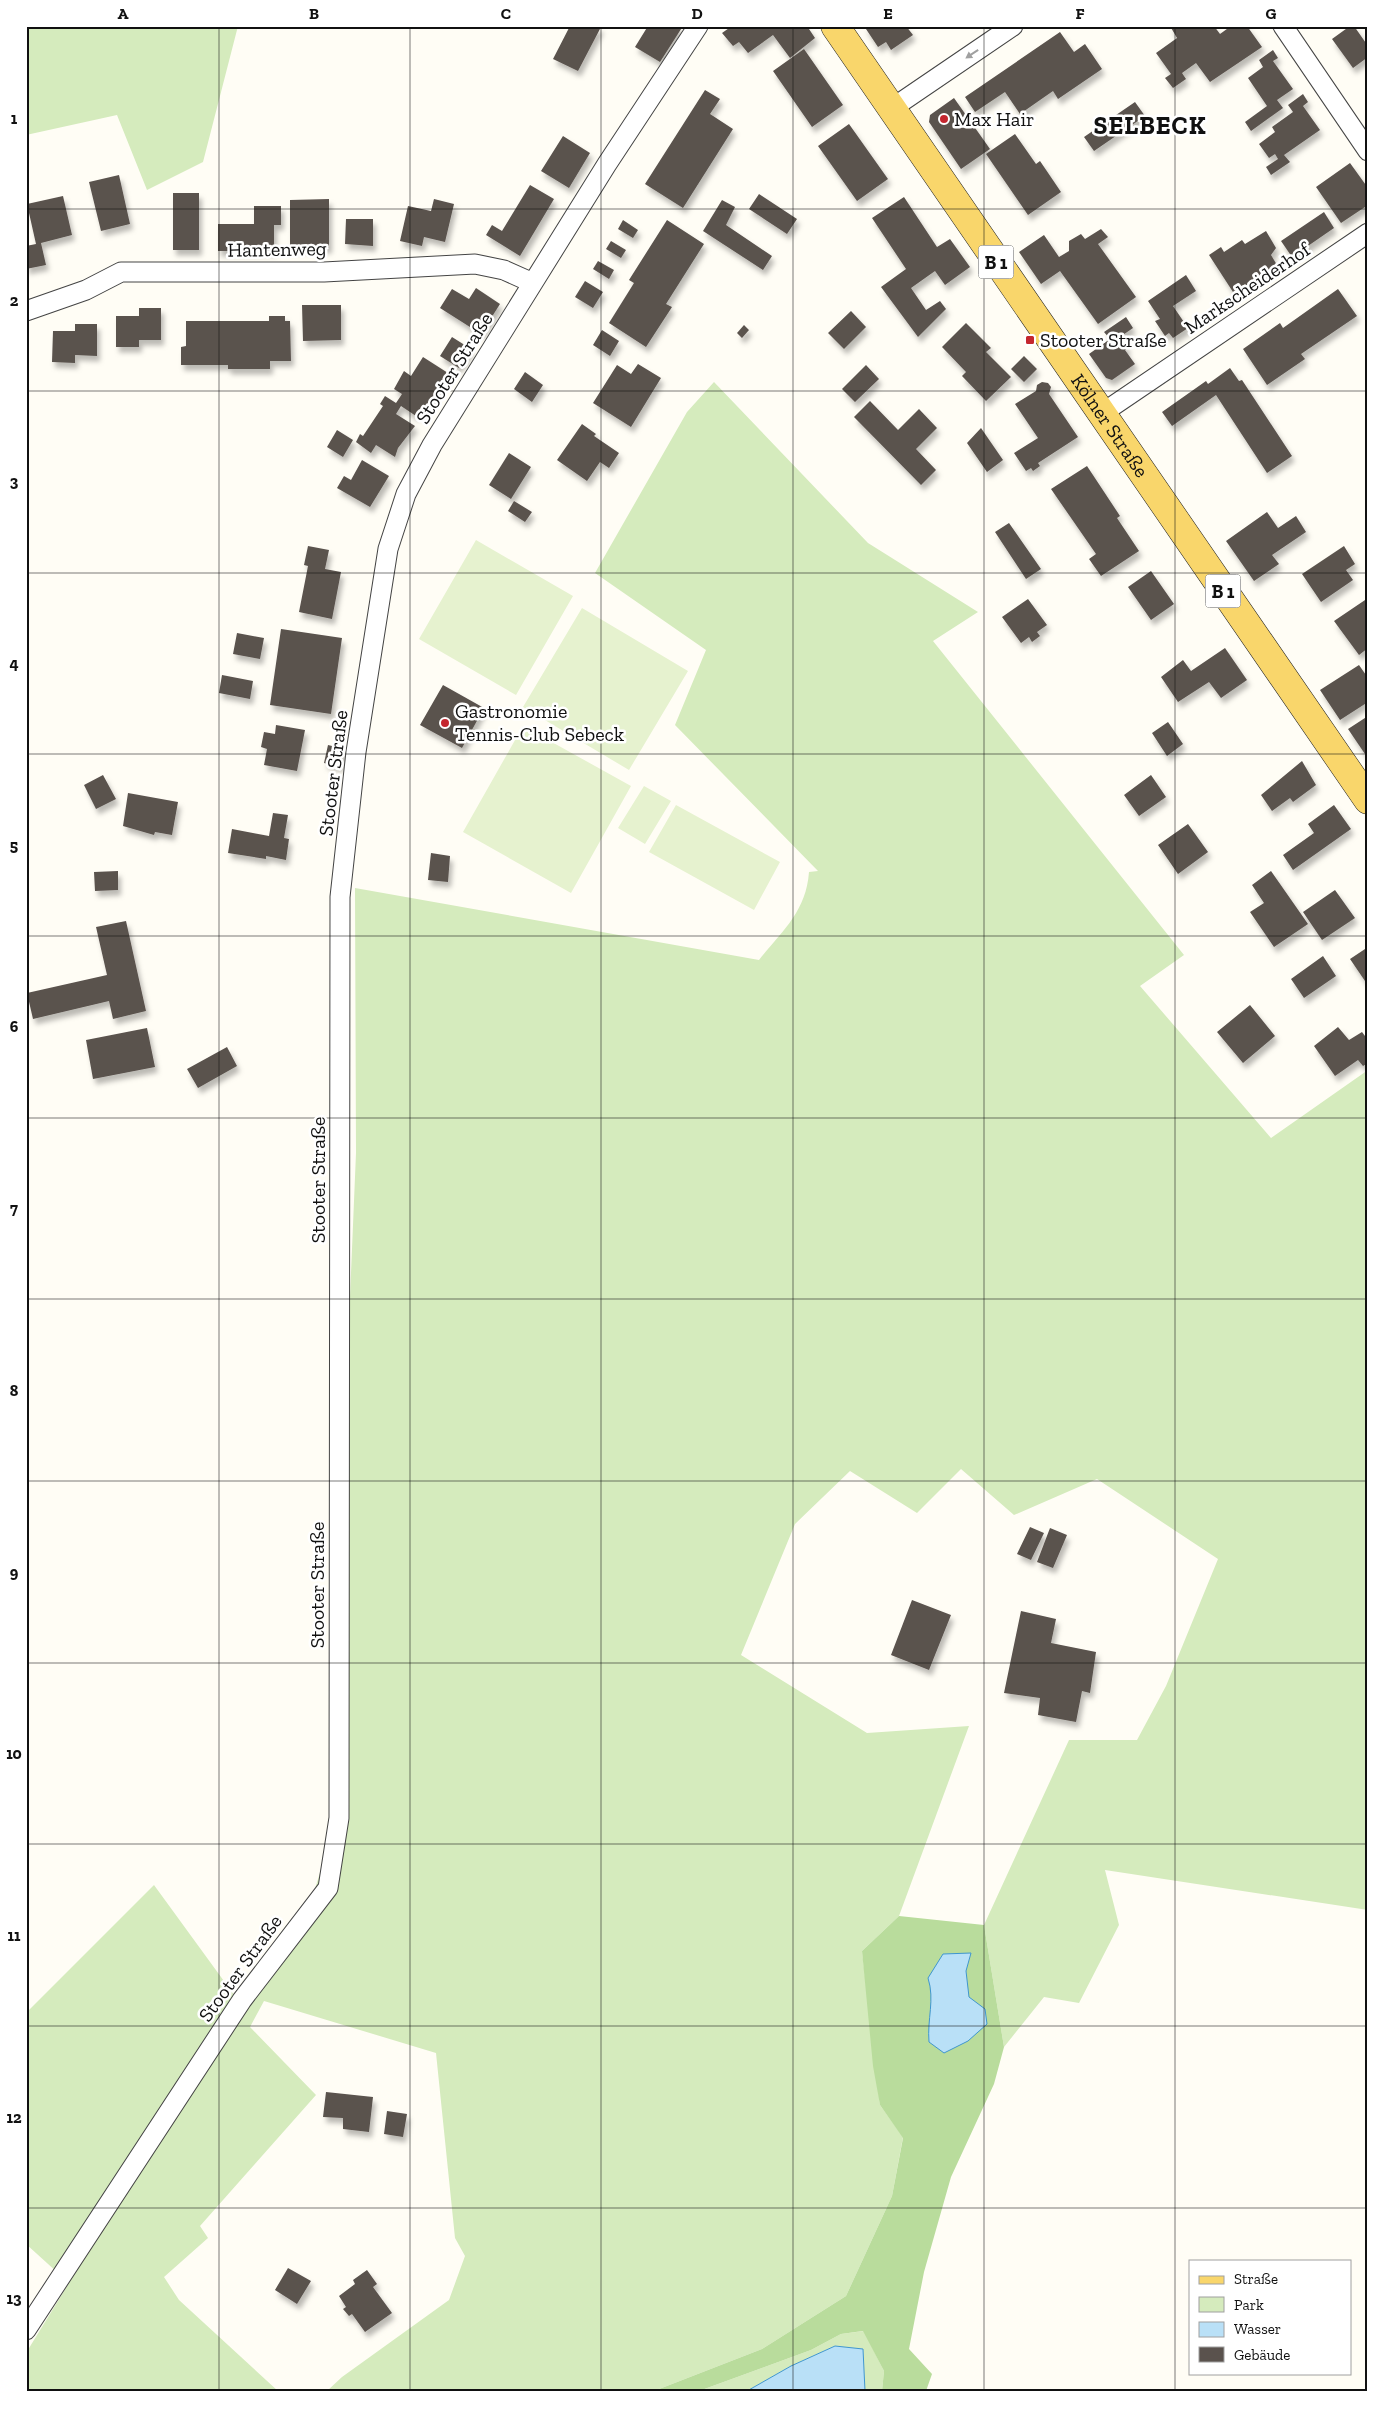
<svg xmlns="http://www.w3.org/2000/svg" width="1394" height="2417" viewBox="0 0 1394 2417" font-family="'Zilla Slab',serif">
<style>
.green{fill:#d5ebbd}
.forest{fill:#b9dc9c}
.pitch{fill:#e6f2cf}
.water{fill:#b9e0f7;stroke:#3f96cf}
.building{fill:#5a524d;filter:url(#shadow)}
.lines{fill:none;stroke-linecap:round;stroke-linejoin:round}
.street-casing{stroke:#444;stroke-width:21}
.primary-casing{stroke:#222;stroke-width:29}
.street{stroke:#fff;stroke-width:19}
.primary{stroke:#f9d66b;stroke-width:28}
.oneway{fill:#a0a0a0}
.grid{fill:none;stroke:#111;stroke-width:1;stroke-opacity:0.55}
.poi-dot{fill:#c4262e;stroke:#fff;stroke-width:2}
.labels{text-anchor:middle;stroke-width:5;stroke-linejoin:round;paint-order:stroke}
.shield{fill:#fff;stroke:#585858;stroke-width:1}
.shield-label{font-size:19px;font-weight:bold;fill:#111}
.poi-label{font-size:20px;fill:#111;stroke:#fff;text-anchor:start}
.street-label{font-size:20px;fill:#111;stroke:#fff}
.district-label{font-size:25px;font-weight:bold;letter-spacing:1px;fill:#111;stroke:#fff}
.neatline{fill:none;stroke:#111;stroke-width:2}
.grid-label{font-size:16px;text-anchor:middle;font-weight:bold;fill:#111}
</style>
<defs>
<filter id="shadow"><feDropShadow dx="3" dy="5.5" stdDeviation="2.5" flood-color="#0004"/></filter>
</defs>
<rect width="100%" height="100%" fill="#fffdf5"/>
<path class="green" d="M26,26h212l-35,136 -56,28 -30,-75 -91,20z
M714,382l154,161 110,69 -45,29 251,314 -44,31 131,152 97,-68v840l-263,-40 14,55 -40,78 -35,-6 -40,50 -20,-122 85,-185h68l29,-54 52,-127 -121,-80 -83,36 -53,-46 -44,44 -67,-42 -55,53 -54,131 126,78 102,-7 -70,190 -37,35 18,154 23,32 -11,59 -46,100 -84,53 -108,42h-327l15,-14 107,-77 16,-44 -10,-18 -19,-185 -172,-52 -14,26 66,68 -116,131 8,12 -44,39 15,23 99,91h-252v-38l43,-70 -43,-39v-231l128,-128 83,114 77,-107 14,-45 6,-93 1,-97 21,-504 -1,-265 404,72c23,-29 47,-48 50,-88l9,-1 -143,-146 31,-75 -111,-77 92,-161z
M864,2331l20,40 -2,20h-17l-2,-41 -28,-4 -44,20 -44,25h-48l112,-41 30,-16z"/>
<path class="forest" d="M899,1916l85,9 20,122 -10,37 -43,93 -27,95 -15,77 23,25 -6,17h-44l2,-20 -21,-40 -22,3 -30,16 -112,41h-45l108,-42 84,-53 46,-100 11,-58 -23,-33 -7,-39 -11,-115z"/>
<path class="pitch" d="M476,540l97,56 -57,99 -97,-56z
M582,608l106,63 -59,99 -106,-63z
M523,726l108,60 -60,107 -108,-61z
M644,786l27,15 -26,43 -27,-16z
M676,805l104,57 -26,48 -105,-58z"/>
<path class="water" d="M971,1953l-5,18 3,26 16,12 2,15 -19,17 -24,12 -15,-11c-2,-23 6,-42 -1,-64l15,-24z
M835,2346l28,3 2,42h-118l44,-25z"/>
<path class="building" d="M570,26l31,1 -23,44 -25,-12z
M648,26h35l-23,36 -25,-15z
M732,26h75l8,12 -25,20 -17,-23 -25,18 -9,-11 -6,4 -11,-13z
M864,26h42l7,9 -22,15 -5,-8 -8,5z
M1170,26h44l6,8 11,-8h16l15,21 -52,35 -14,-19 -14,10 4,6 -13,9 -8,-10 6,-4 -15,-21 21,-15z
M1350,26h4l14,20v11l-15,11 -21,-29z
M1060,32l14,20 11,-8 17,25 -44,30 -5,-8 -33,23 -15,-22 -30,20 -10,-15z
M804,49l39,56 -31,22 -39,-56z
M1273,50l5,8 -5,3 20,28 -16,11 6,8 -32,23 -6,-9 22,-16 -19,-28 15,-11 -4,-7z
M705,90l15,9 -10,15 23,15 -50,79 -38,-24z
M1303,94l5,8 -5,4 17,24 -36,25 6,7 -19,13 -5,-8 12,-8 -3,-5 -6,4 -10,-14 16,-12 -3,-5 21,-15 -5,-7z
M954,98l36,51 -29,20 -32,-47 1,-7z
M1135,102l10,14 -51,35 -10,-14z
M849,124l39,55 -31,22 -39,-55z
M1015,134l21,30 4,-3 21,31 -33,23 -42,-61z
M563,136l27,17 -21,35 -28,-17z
M1350,163l18,25v17l-27,18 -25,-36z
M119,175l11,49 -29,7 -12,-49z
M530,185l24,14 -34,57 -34,-21 6,-10 10,6z
M173,193h26v57h-26z
M759,194l38,25 -10,15 -38,-25z
M63,196l9,39 -31,8 5,22 -20,4v-23l10,-2 -9,-40z
M904,197l33,50 13,-8 20,28 -25,18 -10,-14 -24,17 15,22 14,-9 6,8 -28,28 -37,-50 25,-18 -34,-51z
M329,199v49h-39v-48z
M434,199l20,5 -9,38 -21,-5 -2,9 -22,-5 8,-35 23,5z
M722,200l13,7 -9,18 46,31 -9,14 -60,-39z
M254,206h27v19h-7v26h-56v-27h36z
M1324,212l10,16 -42,29 -11,-16z
M346,219h27v27l-28,-2z
M623,220l15,10 -5,8 -15,-9z
M667,220l37,24 -38,60 6,3 -26,40 -37,-24 25,-40 -5,-3z
M1101,229l7,8 -10,7 38,53 -38,27 -38,-53 -19,13 -22,-32 25,-17 15,22 10,-6v-10l12,-7 4,5z
M1266,231l10,17 -5,7 6,10 -24,14 1,2 -7,5 -2,-2 -12,8 -24,-37 12,-8 3,5 18,-12 3,4z
M611,241l15,9 -5,8 -15,-9z
M598,261l16,9 -5,9 -16,-10z
M1186,275l10,16 -23,15 15,22 -15,10 -4,-5 -4,3 -10,-15 5,-2 -12,-18z
M585,281l18,11 -10,16 -18,-11z
M476,288l24,16 -19,30 -41,-26 12,-19 17,10z
M1338,289l19,27 -56,38 4,5 -38,26 -24,-36 37,-26 3,5z
M302,305h39v35l-38,1z
M139,308h22v32h-22v7h-23v-31h23z
M851,311l15,16 -22,22 -16,-16z
M269,316h16v5h5l1,40h-21v8h-42v-4h-47v-18l5,-1v-25h83z
M1126,317l7,11 -16,11 4,6 4,-2 3,5 -3,2 10,14 -23,16 -6,-2 -17,-24 21,-15 -6,-7z
M966,323l25,25 -5,4 25,25 -25,24 -24,-25 4,-4 -24,-25z
M75,324h22v32l-22,-1v8l-23,-1 1,-31h22z
M744,325l5,5 -7,8 -5,-5z
M602,330l17,11 -9,15 -17,-11z
M452,337l19,12 -12,19 -19,-12z
M1024,356l13,13 -13,13 -13,-13z
M423,357l25,16 -23,35 -3,-2 -6,10 -15,-10 -5,8 19,12 -17,22 -3,9 -19,-12 -5,8 -15,-11 4,-8 3,2 20,-30 -3,-2 5,-8 11,7 6,-9 -8,-5 10,-18 7,5z
M638,364l23,14 -30,49 -38,-24 24,-38 14,9z
M866,365l13,14 -24,23 -13,-13z
M1230,368l9,13 3,-1 50,76 -25,17 -51,-78 -44,31 -10,-14 44,-31 2,3z
M525,372l18,13 -11,17 -18,-13z
M1042,382l6,1 3,4 -2,7 29,43 -40,26 2,3 -7,5 -2,-3 -5,3 -12,-18 24,-15 -23,-34 21,-13 1,-6z
M870,401l28,29 21,-21 18,19 -21,21 20,21 -15,15 -67,-68z
M582,424l14,10 -2,2 25,17 -10,15 -9,-6 -13,19 -30,-21z
M981,428l22,32 -16,12 -20,-29z
M337,430l16,10 -10,17 -16,-10z
M509,453l22,14 -20,32 -22,-14z
M362,460l27,16 -19,31 -33,-19 7,-12 7,4z
M1087,466l33,50 -3,2 22,33 -38,25 -12,-17 7,-5 -45,-65z
M514,501l18,11 -7,10 -17,-11z
M1267,512l11,16 18,-12 10,16 -34,23 7,9 -25,17 -28,-40z
M1009,523l32,46 -15,10 -31,-47z
M308,546l21,4 -4,19 16,3 -9,47 -33,-7 9,-46 -4,-1z
M1344,546l11,18 -9,6 7,10 -32,22 -19,-28z
M1151,571l23,33 -23,16 -23,-33z
M1368,598v50l-9,7 -25,-34z
M1028,599l19,26 -10,7 3,4 -8,6 -3,-5 -8,6 -19,-26z
M281,629l61,9 -11,76 -61,-9z
M237,633l27,5 -4,21 -27,-5z
M1225,648l22,32 -26,18 -12,-16 -31,20 -17,-25 22,-17 8,11z
M1359,665l9,13v24l-28,18 -20,-30z
M222,675l31,6 -3,18 -31,-6z
M443,685l41,23 -22,40 -42,-23z
M1368,716v40l-1,1 -19,-28z
M1168,722l15,22 -16,12 -15,-23z
M276,725l29,5 -8,41 -33,-6 3,-16 -6,-2 3,-15 11,2z
M328,745l16,4 -4,18 -16,-4z
M1302,761l14,24 -23,17 -3,-4 -18,13 -11,-16z
M103,775l13,24 -20,10 -12,-24z
M1151,775l15,22 -27,19 -15,-21z
M128,793l50,9 -6,33 -17,-3 -1,3 -31,-9z
M1334,805l17,24 -58,41 -10,-15 31,-22 -6,-9z
M273,813l15,2 -4,23 5,1 -3,21 -20,-4v3l-38,-6 4,-24 37,7z
M1188,824l20,28 -30,22 -20,-29z
M431,853l19,3 -2,26 -20,-2z
M118,871v19l-23,1 -1,-19z
M1271,871l37,53 -34,23 -24,-35 14,-9 -12,-18z
M1335,890l20,28 -33,22 -19,-28z
M126,921l20,90 -33,8 -4,-18 -76,18 -6,-26 80,-18 -11,-48z
M1368,947v32l-3,2 -15,-22z
M1323,956l13,20 -32,22 -13,-19z
M1250,1005l25,31 -32,27 -26,-31z
M1338,1027l11,13 13,-8 6,8v23l-5,3 -5,-6 -23,16 -21,-30z
M147,1028l8,39 -62,12 -7,-39z
M227,1047l10,19 -39,22 -11,-19z
M1030,1527l14,6 -13,27 -14,-6z
M1050,1528l17,7 -14,33 -16,-6z
M912,1600l39,15 -22,55 -38,-15z
M1021,1611l35,8 -5,24 45,9 -6,41 -8,-2 -6,31 -38,-7 2,-17 -36,-5z
M326,2092l47,5 -4,35 -26,-3v-11l-20,-1z
M387,2111l20,3 -4,23 -19,-3z
M288,2268l23,13 -14,23 -22,-14z
M367,2270l10,14 -4,3 19,26 -27,19 -13,-18 -3,2 -6,-7 3,-2 -7,-11 16,-12 -2,-4z"/>
<g class="lines">
<g class="street-casing">
<path id="street" d="M1283,26l85,125
M891,109l122,-83
M26,311l60,-21 35,-18h203l151,-8 29,6 29,13
M1101,414l267,-181
M26,2330l216,-330 86,-112 11,-70 1,-921 16,-145 32,-203 18,-55 26,-49 175,-281 91,-138"/>
</g>
<g class="primary-casing">
<g id="primary">
<path id="s1" d="M835,26l533,774"/>
</g>
</g>
<use href="#street" class="street"/>
<use href="#primary" class="primary"/>
</g>
<defs><path id="oneway-solid" d="M-6-.8H1V-3.2L6.5 0L1 3.2V.8H-6Z" transform="scale(1.25)"/></defs>
<use class="oneway" href="#oneway-solid" transform="translate(972 54) rotate(146)"/>
<path class="grid" d="M219,26v2365M410,26v2365M601,26v2365M793,26v2365M984,26v2365M1175,26v2365M26,209h1342M26,391h1342M26,573h1342M26,754h1342M26,936h1342M26,1118h1342M26,1299h1342M26,1481h1342M26,1663h1342M26,1844h1342M26,2026h1342M26,2208h1342"/>
<g class="poi-dot">
<circle cx="944" cy="119" r="5"/>
<rect x="1025" y="335" width="10" height="10" rx="2.5"/>
<circle cx="445" cy="723" r="5"/>
</g>
<g class="labels">
<g class="shield">
<rect x="978.5" y="245.5" width="35" height="33" rx="4"/>
<rect x="1205.5" y="574.5" width="35" height="33" rx="4"/>
</g>
<g class="shield-label">
<text x="996" y="269">B 1</text>
<text x="1223" y="598">B 1</text>
</g>
<g class="poi-label">
<text x="954" y="126">Max Hair</text>
<text x="1040" y="347">Stooter Straße</text>
<text x="455" y="718">Gastronomie<tspan x="455" dy="23">Tennis-Club Sebeck</tspan></text>
</g>
<g class="street-label">
<text transform="translate(277 249) rotate(-1)" y="7">Hantenweg</text>
<text transform="translate(1247 288) rotate(-34)" y="7">Markscheiderhof</text>
<text transform="translate(454 368) rotate(-58)" y="7">Stooter Straße</text>
<text dy="7" stroke="none"><textPath href="#s1" startOffset="485">Kölner Straße</textPath></text>
<text transform="translate(333 773) rotate(-83)" y="7">Stooter Straße</text>
<text transform="translate(318 1180) rotate(-90)" y="7">Stooter Straße</text>
<text transform="translate(317 1585) rotate(-90)" y="7">Stooter Straße</text>
<text transform="translate(240 1968) rotate(-54)" y="7">Stooter Straße</text>
</g>
<g class="district-label">
<text x="1150" y="134">SELBECK</text>
</g>
</g>
<rect width="1394" height="2417" fill="none" stroke="#ffffff" stroke-width="55"/>
<rect x="1189" y="2260" width="162" height="115" fill="#ffffff" stroke="#a0a0a0"/>
<rect x="1199" y="2276" width="25" height="8" fill="#f9d66b" stroke="#a0a0a0"/>
<text x="1234" y="2284" font-size="15" fill="#111111">Straße</text>
<rect x="1199" y="2297" width="25" height="15" fill="#d5ebbd" stroke="#a0a0a0"/>
<text x="1234" y="2310" font-size="15" fill="#111111">Park</text>
<rect x="1199" y="2322" width="25" height="15" fill="#b9e0f7" stroke="#a0a0a0"/>
<text x="1234" y="2334" font-size="15" fill="#111111">Wasser</text>
<rect x="1199" y="2347" width="25" height="15" fill="#5a524d" stroke="#a0a0a0"/>
<text x="1234" y="2360" font-size="15" fill="#111111">Gebäude</text>
<rect x="28" y="28" width="1338" height="2362" class="neatline"/>
<g class="grid-label">
<text x="123" y="19">A</text>
<text x="314" y="19">B</text>
<text x="506" y="19">C</text>
<text x="697" y="19">D</text>
<text x="888" y="19">E</text>
<text x="1080" y="19">F</text>
<text x="1271" y="19">G</text>
<text x="14" y="124">1</text>
<text x="14" y="306">2</text>
<text x="14" y="487">3</text>
<text x="14" y="669">4</text>
<text x="14" y="851">5</text>
<text x="14" y="1032">6</text>
<text x="14" y="1214">7</text>
<text x="14" y="1396">8</text>
<text x="14" y="1578">9</text>
<text x="14" y="1759">10</text>
<text x="14" y="1941">11</text>
<text x="14" y="2123">12</text>
<text x="14" y="2304">13</text>
</g>
</svg>
